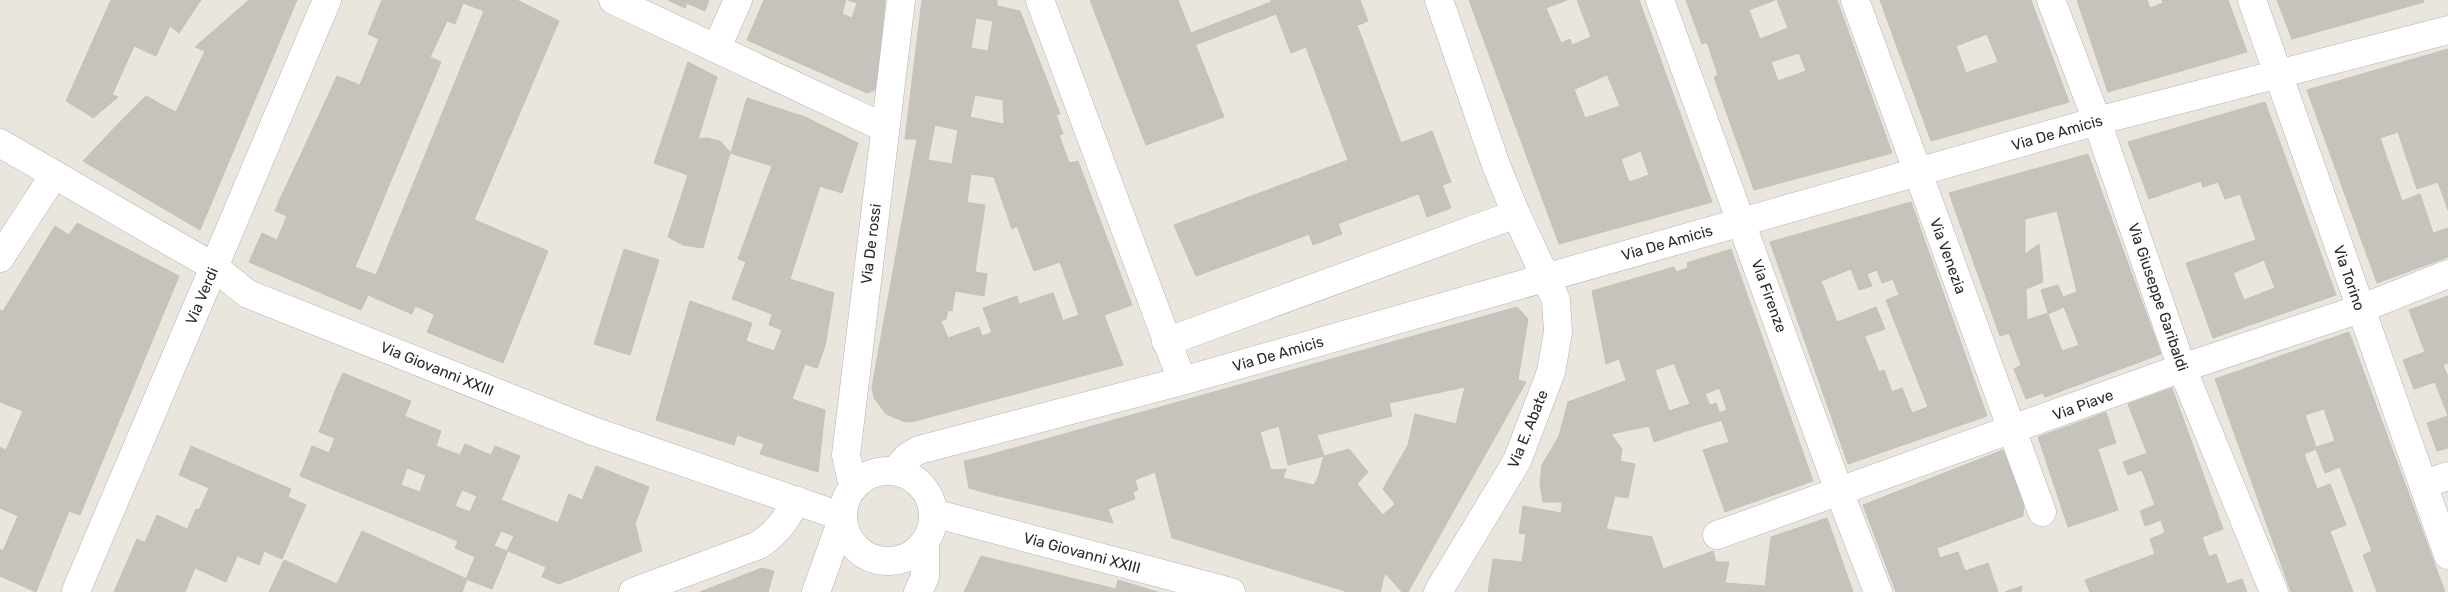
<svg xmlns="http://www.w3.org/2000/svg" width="2448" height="592" viewBox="0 0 2448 592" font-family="Rubik,sans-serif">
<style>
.building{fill:#c6c2bc;stroke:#c6c1b7;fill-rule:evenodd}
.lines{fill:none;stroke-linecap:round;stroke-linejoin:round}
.minor-casing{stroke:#b0b2bc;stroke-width:29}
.tertiary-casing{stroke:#b0b2bc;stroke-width:29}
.minor{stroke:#fff;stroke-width:28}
.tertiary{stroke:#fff;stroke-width:28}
.labels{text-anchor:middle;stroke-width:5;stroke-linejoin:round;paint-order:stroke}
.street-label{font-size:15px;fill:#2a2a2a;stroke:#fff}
</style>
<rect width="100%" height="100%" fill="#eae6dd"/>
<path class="building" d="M111,0h90l-22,33 -9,-7 -14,30 -22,-10 -22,49 -12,-5 -11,25 -23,-14z
M249,0h48l-97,230 -117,-69 34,-36 33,17 16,-35 10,5 29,-61 -10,-4z
M382,0h135l42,21 -125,293 -19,-8 -3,8 -44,-19 -7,15 -112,-48 13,-29 15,7 10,-24 -12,-5 4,-10 87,40 -11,26 21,8 108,-264 -21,-8 -8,21 -8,-3 -17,36 11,5 -54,128 -85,-38 35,-76 23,9 19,-46 -11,-5z
M668,0h41l-4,11 -18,-8 -2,5z
M764,0h82l-4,14 10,4 5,-15 -9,-3h37l-8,89 -10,4 -120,-53z
M922,0h75v6l23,5 40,103 -4,1 7,19 -4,1 10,28 9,-2 54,144 -28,10 19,50 -208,56 -10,1 -19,-8 -12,-16 -2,-11 45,-248h-12zM976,18l17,3 -5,30 -17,-3zM975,95l28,5 1,24 -34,-7zM935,125l23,5 -6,34 -24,-4zM971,174l23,3 18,52 5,-3 17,45 26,-9 19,53 -51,18 -4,-12 -42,15 -3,-9 -31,11 -7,-17 5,-2 2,-9 4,1 3,-20 29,5 3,-22 -36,-6 3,-20 24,3 4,-25 -30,-5 4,-20 11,1z
M1090,0h88l46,117 -78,28z
M1271,0h81l9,24 -4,1 44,118 31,-12 19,51 -255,94 -22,-51 174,-65 -42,-113 -15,6z
M1352,0h8l8,21 -7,3z
M1469,0h98l-21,8 15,35 9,-4 2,6 19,-8 -14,-37h62l73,202 -153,42zM1598,52l22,54 -35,12 -16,-42 12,-4 -5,-12zM1641,151l8,24 -20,7 -8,-23z
M1686,0h89l-26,10 11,29 28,-11 -11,-28h60l55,153 -138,37 -40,-113 4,-2 -11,-33 -5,2zM1799,53l7,18 -28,10 -7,-19z
M1880,0h151l38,102 -138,39zM1987,34l11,28 -32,11 -10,-27z
M2077,0h70l3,8 13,-5 -1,-3h66l19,52 -139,40z
M2277,0h146l1,2 -132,37z
M1271,2l5,12 -81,31 -4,-12z
M2448,49v161l-10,-28 -21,7 -19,-57 -18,6 22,63 18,-7 13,39 15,-5v29l-71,26 -70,-193z
M1598,52l9,23 -32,14 -6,-13 12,-4 -5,-12z
M688,62l29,15 -19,62 9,-1 13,3 11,12 16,-55 58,19 53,26 -16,50 -22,-7 -30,93 44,14 -9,53 -8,22 -12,-4 -13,35 33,11 -7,62 -58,-18 4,-10 -27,-9 -3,10 -78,-25 34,-119 62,22 -6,18 28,10 8,-21 -13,-5 3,-11 -40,-15 14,-37 -8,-3 34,-93 -42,-13 -27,95 -20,-3 -15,-8 20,-62 -34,-12z
M100,90l18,7 -25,21 -4,-3z
M146,96l20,11 -16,35 -33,-17z
M2265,102l71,193 -123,43 -27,-75 70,-23 -16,-46 -15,5 -7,-17 -15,5 -2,-6 -52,18 -21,-57zM2264,260l11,28 -31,12 -11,-27z
M302,152l85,38 -21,51 -87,-40z
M2088,154l73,200 -116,43 -2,-4 -17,6 -12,-30 7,-4 -12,-32 -9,3 -51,-143zM2057,211l20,81 -14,5 -5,-12 -17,5 7,23 -21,7 -1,-31 17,-7 -4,-38 -14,10v-35zM2064,307l15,38 -17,6 -14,-37z
M1442,185l9,23 -24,9 -8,-23z
M956,201l29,4 -3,21 -30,-5z
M1911,202l76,214 -139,48 -78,-222zM1851,269l8,21 13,-4 -5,-12 10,-4 5,13 11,-4 6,16 -13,5 42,107 -16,6 -10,-25 -10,4 -8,-22 -5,2 -23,-57 -19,7 -16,-41z
M475,220l73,31 -45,112 -76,-31z
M77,223l102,53 -99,239 -11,-4 -33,81 -36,-16v-27l3,2 15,-35 -18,-8v-29l19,8 37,-86 -56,-25v-66l3,1 52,-85 14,9z
M1338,224l4,10 -29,11 -4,-11z
M954,248l24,3 -3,21 -24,-4z
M624,249l35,11 -29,95 -36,-11z
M1731,249l82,232 -88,31 -22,-62 26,-8 -10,-29 8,-3 -20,-58 -12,4 -11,-31 -13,4 3,10 -27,8 -2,-11 -13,5 3,12 -29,11 -14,-73 82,-24 2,5 12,-4 -1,-5z
M1053,293l10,28 -35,12 -4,-12 -32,12 -9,-25 34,-12 2,8z
M2448,296v67l-5,2 5,12v71l-11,3 -10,-28 21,-7 -13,-34 -21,7 -11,-29 22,-8 -16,-42z
M1517,307l11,12 -10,61 8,2 -118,210h-6l-17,-19 -5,19h-32l-176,-54 -17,-66 -20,8 3,10 -5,2 2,7 -27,10 5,14 -123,-29 -8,-37zM1465,387l-9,37 -41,-10 -7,31 -25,44 12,15 -12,11 -31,-37 -9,9 -25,-10 -4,8 -31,-7 3,-9 -15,1 -11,-38 19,-6 9,39 36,-9 -7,-21 75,-19 -3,-13z
M1876,307l9,22 -20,7 -9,-21z
M1684,325l11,31 12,-4 13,36 -15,6 5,11 6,-2 6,17 -36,11 -8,-23 12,-4 -16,-41 4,-1 -8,-22 4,-1 -3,-10z
M2349,332l96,260h-68l-14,-37 9,-4 -32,-84 -15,6 -9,-24 -12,5 13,35 13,-5 16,41 -16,6 23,61h-62l-76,-213zM2324,409l11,32 -19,6 -11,-32z
M1645,336l2,11 23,-7 8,22 -52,18 -7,-21 16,-6 -3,-12z
M1655,370l14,41 9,-3 8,23 -32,11 -5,-16 -38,8 11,15 -29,5 7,28 -30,-1 -3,-18 -25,2 17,-29 9,-34z
M343,373l68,28 -11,26 -33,-13 3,-9 -35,-14z
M0,376l56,25 -37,86 -19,-8v-32l6,3 17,-39 -23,-9z
M2172,388l51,141 -21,8 7,20 7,-3 11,30 15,-5 5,13h-157l-5,-12 70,-26 -5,-15 15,-6 -4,-13 -16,6 -5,-15 15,-6 -13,-35 -14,5 -5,-13 24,-9 -19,-49z
M335,391l35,14 -3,9 33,13 4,-11 37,15 -5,15 24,9 5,-11 26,11 4,-9 25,10 -19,44 57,23 11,-29 13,6 14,-34 53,21 -14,37 7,27 -83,33 -17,-7 4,-10 -38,-16 -16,38 -26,-10 9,-22 -20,-9 3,-7 -158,-65 12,-30 17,7 6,-15 -16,-6zM407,468l19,7 -6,17 -19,-7zM462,490l15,6 -7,16 -15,-6zM501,531l13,5 -7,15 -13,-5z
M2106,412l10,31 -18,6 -10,-30z
M2088,419l30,91 -50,17 -30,-90z
M191,446l79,34 -44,102 -31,-14 -10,24h-71l23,-53 39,17 20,-47 3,1 10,-22 -30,-13z
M1349,449l19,23 -11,12 -5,-6 -9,9 -25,-10 6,-21z
M1622,449l-2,12 15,3 -7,34 -13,-2 -9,33 46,8 11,32 50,-18 3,11h13l-4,21 40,3 6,-49 56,-19 26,74h-365l5,-33 29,3 4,-28 -7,-1 4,-27 38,7 4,-37 -25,8 2,-19 25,-2 3,18 30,1 -7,-28z
M2003,450l21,55 -1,11 -86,32 3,10 18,-6 7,19 23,-8 10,29h-102l-33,-87z
M982,457l8,37 -21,-6 -5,-27z
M1565,476l-2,26h-20l-3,-18z
M270,480l21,9 -3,8 18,8 -24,54 -18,-8 -5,14 -21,-9z
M157,515l30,14 -11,27 -31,-14z
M362,531l105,48 -5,13h-108l-17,-8z
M981,556l135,33 2,-9 40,12h-194z
M284,560l53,24 17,8h-85z
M762,568l12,3 -6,21h-68z
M2022,586l-1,6h-16z"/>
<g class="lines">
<g class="minor-casing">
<path id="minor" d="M613,0l272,128
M1040,0l142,381
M1660,0l179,491 39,101
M1855,0l187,512
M2051,0l46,121 85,247 92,224
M2252,0l196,555
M717,47l21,-47
M0,143l214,124 -138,324
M0,258l54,-83
M1166,342l350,-128
M895,471l12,-14 12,-7 263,-69 915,-260 351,-91
M2424,484l24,-8
M853,487l-7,-32 55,-455
M933,513l298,79
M1717,535l465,-167 178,-59 88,-35
M633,592l126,-47c18,-12 27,-25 37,-45
M1438,592l79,-131 34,-89 7,-40 -2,-32 -40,-86 -20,-49 -57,-165"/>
</g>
<g class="tertiary-casing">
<path id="tertiary" d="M327,0l-113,267 34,27 345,137 250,86 -27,75
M843 516a45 45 0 1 1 90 0a45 45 0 1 1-90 0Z
M918,592l7,-15v-35"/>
</g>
<use href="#minor" class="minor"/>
<use href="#tertiary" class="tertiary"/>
</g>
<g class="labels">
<g class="street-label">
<text transform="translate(2057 133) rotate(-16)" y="5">Via De Amicis</text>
<text transform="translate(1667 243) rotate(-16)" y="5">Via De Amicis</text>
<text transform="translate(871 244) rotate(-83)" y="5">Via De rossi</text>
<text transform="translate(1948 256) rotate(70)" y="5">Via Venezia</text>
<text transform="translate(2349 278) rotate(71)" y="5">Via Torino</text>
<text transform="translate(202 296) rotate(-67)" y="5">Via Verdi</text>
<text transform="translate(1769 296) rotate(70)" y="5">Via Firenze</text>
<text transform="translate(2158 297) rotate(71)" y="5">Via Giuseppe Garibaldi</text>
<text transform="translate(1278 354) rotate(-16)" y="5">Via De Amicis</text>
<text transform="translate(437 369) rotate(22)" y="5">Via Giovanni XXIII</text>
<text transform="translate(2083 405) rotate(-20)" y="5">Via Piave</text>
<text transform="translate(1528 429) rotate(-68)" y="5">Via E. Abate</text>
<text transform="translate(1082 553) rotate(15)" y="5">Via Giovanni XXIII</text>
</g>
</g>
</svg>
